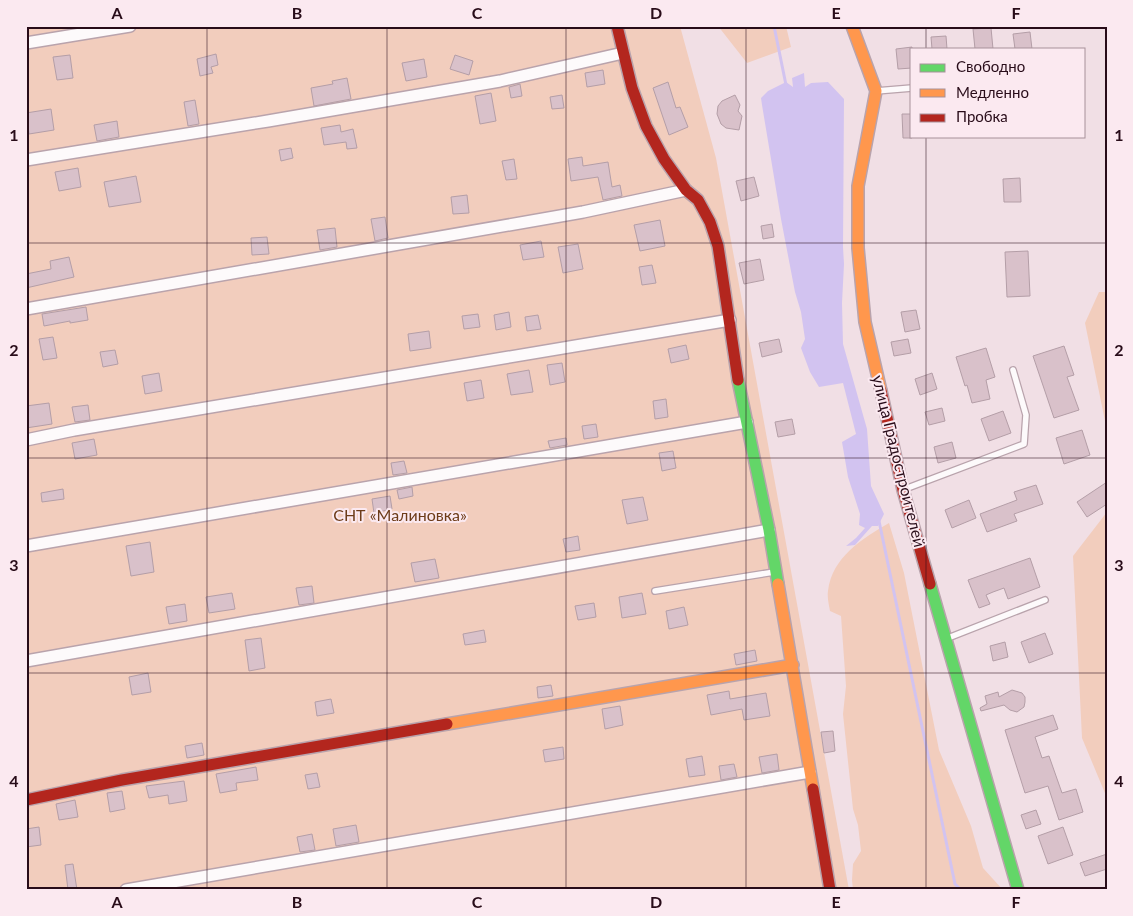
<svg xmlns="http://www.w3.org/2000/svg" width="1133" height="916" viewBox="0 0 1133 916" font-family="Lato,sans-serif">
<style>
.green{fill:#f2cdbd}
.water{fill:#d2c3f0}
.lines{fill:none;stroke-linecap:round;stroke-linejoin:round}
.stream{stroke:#d2c3f0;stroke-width:3}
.building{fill:#d9c1ca;stroke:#b49ea7}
.lane-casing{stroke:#b9a3ac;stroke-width:8}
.street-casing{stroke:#b9a3ac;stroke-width:14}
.fast-casing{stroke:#b9a3ac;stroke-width:14}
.slow-casing{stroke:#b9a3ac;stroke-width:14}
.jam-casing{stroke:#b9a3ac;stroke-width:14}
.lane{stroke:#fdfafb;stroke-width:5.5}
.street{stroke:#fdfafb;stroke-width:11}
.fast{stroke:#63d668;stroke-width:11}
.slow{stroke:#ff974d;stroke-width:11}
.jam{stroke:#b3261e;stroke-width:11}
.grid{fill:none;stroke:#280c19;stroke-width:1;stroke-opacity:0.55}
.labels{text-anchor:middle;stroke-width:4;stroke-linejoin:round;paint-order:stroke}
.street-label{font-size:16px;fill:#280c19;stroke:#fbe9f0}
.park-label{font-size:16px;fill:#6d3c19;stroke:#fbe9f0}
.neatline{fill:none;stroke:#280c19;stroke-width:2}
.grid-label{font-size:16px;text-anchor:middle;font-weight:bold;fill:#280c19}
</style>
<rect width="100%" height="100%" fill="#f1dfe5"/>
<path class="green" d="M26,26h654l36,132 133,732h-823z
M718,26h68l5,21 -44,16z
M1099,292h8v130l-2,-1 -20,-98z
M1107,512v286l-25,-60 -9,-182z
M889,523l15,50 35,177 32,76 12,42 20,22h-150l-1,-10 1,-16 8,-13 -3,-26 -5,-16 -10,-95 3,-28 -5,-70 -11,-5c-1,-6 -3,-14 -2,-20 4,-34 34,-52 61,-68z"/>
<path class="water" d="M804,73l1,14 6,-4 17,-1 16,17 -1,148 1,17 -2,39 1,41 24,85 4,57 13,28 -6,12h-6l-17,19 -9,1 10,-8 9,-10 -6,-3 1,-11 -12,-37 -6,-35 14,-8 -13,-51 -24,4 -9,-15 -9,-24 4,-9 -4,-27 -6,-20 -14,-73 -19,-114 -1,-7 7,-7 18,-9 7,5 -1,-9z"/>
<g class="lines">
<path class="stream" d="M774,26l12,59
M879,521l76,363 6,6"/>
</g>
<path class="building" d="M991,28l2,21h-18l-2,-20z
M1030,32l2,17h-17l-2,-15z
M946,36l1,13h-15l-1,-12z
M912,47v21l-14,1 -2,-20z
M216,54l2,11 -7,2 2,6 -13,3 -3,-17z
M70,55l3,23 -16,2 -4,-23z
M455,55l18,6 -4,14 -19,-6z
M424,59l3,18 -21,4 -4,-18z
M603,70l2,14 -18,3 -2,-14z
M347,78l4,21 -37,7 -3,-18 22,-4 -1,-3z
M668,82l8,26 4,-1 8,20 -19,8 -16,-47z
M520,84l2,12 -11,2 -2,-11z
M491,93l5,28 -16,3 -5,-28z
M562,95l2,13 -12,1 -2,-12z
M735,95l5,10 -2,6 4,5 -3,14 -13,-2 -5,-4 -4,-10 1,-8 4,-5z
M195,100l4,24 -11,2 -4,-24z
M51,109l3,21 -25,4 -3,-21z
M902,114h10v24h-9z
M117,121l2,16 -22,4 -3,-16z
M340,125l1,7 12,-3 4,19 -10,1 -1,-7 -22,3 -3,-17z
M291,148l2,10 -12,3 -2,-11z
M582,157l1,9 25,-4 4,25 8,-2 2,11 -19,4 -5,-23 -27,4 -3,-22z
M514,159l3,20 -11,1 -4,-19z
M78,168l3,19 -22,4 -4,-19z
M136,176l5,26 -32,5 -5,-25z
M754,177l5,19 -18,5 -5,-20z
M1020,178l1,24h-17l-1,-23z
M467,195l2,18 -16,1 -2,-17z
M385,217l3,21 -13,3 -4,-22z
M660,220l5,26 -25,5 -6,-26z
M772,224l2,13 -11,2 -2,-13z
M335,228l2,19 -17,3 -3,-20z
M267,237l2,17 -17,1 -1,-17z
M541,241l3,16 -21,3 -3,-15z
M578,244l5,25 -20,4 -5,-26z
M1028,251l2,45 -23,1 -2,-45z
M69,257l5,20 -48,11v-14l25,-5 -1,-8z
M760,259l4,21 -20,4 -5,-21z
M652,265l4,18 -14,2 -3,-18z
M86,307l2,13 -18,3v-2l-26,5 -2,-12z
M916,310l4,19 -15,3 -4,-20z
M509,312l2,15 -15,3 -2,-15z
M478,314l2,13 -16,2 -2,-13z
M538,315l3,14 -14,2 -2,-14z
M429,331l2,17 -21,3 -2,-17z
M53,337l4,21 -14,2 -4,-21z
M779,339l3,13 -20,5 -3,-14z
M908,339l3,14 -17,3 -3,-14z
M686,345l3,14 -18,4 -3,-14z
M1064,346l10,29 -7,2 12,33 -25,8 -21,-62z
M986,348l9,29 -9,3 4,19 -18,4 -5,-18 -2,1 -9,-29z
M115,350l3,14 -15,3 -3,-15z
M562,363l3,19 -15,3 -3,-20z
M529,370l4,22 -22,3 -4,-21z
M159,373l3,18 -17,3 -3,-18z
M932,373l5,16 -17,6 -5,-16z
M481,380l3,18 -17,3 -3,-18z
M666,399l2,18 -13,2 -2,-18z
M49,403l3,21 -26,4v-22z
M88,405l2,15 -15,2 -3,-15z
M942,408l3,13 -16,4 -4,-13z
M1003,411l8,22 -22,8 -8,-22z
M792,419l3,15 -17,3 -3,-15z
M596,424l2,13 -14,2 -2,-13z
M1082,430l8,25 -26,9 -8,-26z
M566,438l1,7 -17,3 -2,-7z
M94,439l3,16 -22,4 -3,-16z
M952,442l4,16 -18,5 -4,-16z
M673,451l3,17 -14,3 -3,-18z
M404,461l3,12 -14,2 -2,-12z
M1107,482v22l-20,13 -10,-15z
M1036,485l7,19 -29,10 3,7 -30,11 -7,-18 37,-14 -3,-8z
M412,487l1,9 -14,3 -2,-9z
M63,489l1,10 -22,3 -1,-9z
M390,496l2,13 -18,4 -2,-14z
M643,497l5,23 -21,4 -5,-24z
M969,500l7,18 -24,10 -7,-18z
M578,536l2,14 -14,2 -3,-13z
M150,542l4,30 -23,4 -5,-30z
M1030,558l10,29 -32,12 -4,-11 -11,4 -7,3 4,9 -11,4 -11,-28z
M435,559l4,19 -24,4 -4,-19z
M312,586l2,17 -15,2 -3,-17z
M232,593l3,16 -26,4 -3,-16z
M642,593l4,21 -24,4 -3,-21z
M594,603l2,14 -18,3 -3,-14z
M185,604l2,17 -18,3 -3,-17z
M684,607l4,18 -19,4 -3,-18z
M484,630l2,12 -21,3 -2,-11z
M1045,633l8,21 -24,9 -8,-21z
M261,638l4,30 -16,3 -4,-31z
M1005,642l3,15 -15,4 -3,-15z
M755,650l2,11 -21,4 -2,-11z
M148,673l3,19 -19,3 -3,-18z
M551,685l2,11 -15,2 -1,-11z
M1012,690l10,3 3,4v5l-1,5 -7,5 -7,-2 -6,-5 -23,6 -1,-3 7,-4 -2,-8 13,-4 1,5z
M729,691l1,8 36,-6 4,23 -26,4 -2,-11 -31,6 -4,-20z
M331,699l3,14 -17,3 -2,-14z
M620,706l3,19 -18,4 -3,-20z
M1053,715l5,14 -23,8 7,21 7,-2 13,37 14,-4 7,23 -24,8 -11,-34 -23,7 -20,-63z
M833,731l2,20 -11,2 -3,-21z
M202,743l2,12 -17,3 -2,-12z
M563,747l1,12 -19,3 -2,-12z
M777,754l2,16 -17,3 -3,-16z
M702,756l3,19 -16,2 -3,-18z
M734,764l3,13 -16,3 -2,-14z
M256,767l2,13 -22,3 1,7 -17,3 -4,-19z
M317,773l3,14 -12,2 -3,-14z
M184,781l3,20 -18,3 -1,-9 -19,3 -3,-12z
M122,791l3,18 -15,3 -3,-19z
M75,800l3,17 -19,3 -3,-16z
M1036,810l5,14 -15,5 -5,-14z
M356,825l3,17 -23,4 -3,-17z
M39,827l2,18 -15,2v-18z
M1063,827l10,28 -25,9 -10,-28z
M312,834l3,16 -15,2 -3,-15z
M1107,854v15l-22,7 -5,-13z
M73,864l4,26h-9l-3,-25z"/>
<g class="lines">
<g class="lane-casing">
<path id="lane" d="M876,91l36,-3
M905,489l119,-45 2,-29 -13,-45
M655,591l119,-19
M948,638l97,-38"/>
</g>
<g class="street-casing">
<path id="street" d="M26,43l104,-17
M26,160l242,-39 232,-40 123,-28
M26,309l557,-97 103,-22
M26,440l48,-10 656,-110
M26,546l721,-124
M26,661l743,-131
M126,890l684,-118"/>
</g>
<g class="fast-casing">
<path id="fast" d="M738,380l31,150 9,54
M930,584l88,306"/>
</g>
<g class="slow-casing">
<path id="slow" d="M852,26l24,65 -18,95v62l7,74 16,69
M778,584l35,205
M447,724l346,-59"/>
</g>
<g class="jam-casing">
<path id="jam" d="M617,26l15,62 14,38 18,33 22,31 12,10 12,22 8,24 20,134
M881,391l22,99 27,94
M813,789l17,101
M26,800l96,-20 325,-56"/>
</g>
<use href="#lane" class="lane"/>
<use href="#street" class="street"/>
<use href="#fast" class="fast"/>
<use href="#slow" class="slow"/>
<use href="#jam" class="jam"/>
</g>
<path class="grid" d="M207,26v864M387,26v864M566,26v864M746,26v864M926,26v23M926,136v754M26,243h1081M26,458h1081M26,673h1081"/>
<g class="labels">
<g class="street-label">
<text transform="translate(899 461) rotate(76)" y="6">улица Градостроителей</text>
</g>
<g class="park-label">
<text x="400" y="521">СНТ «Малиновка»</text>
</g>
</g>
<rect width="1133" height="916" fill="none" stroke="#fbe9f0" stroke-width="55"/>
<rect x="910" y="48" width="175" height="90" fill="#fbe9f0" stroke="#a7919a"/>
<rect x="920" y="64" width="25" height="8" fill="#63d668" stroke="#a7919a"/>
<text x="956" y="72" font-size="15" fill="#280c19">Свободно</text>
<rect x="920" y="89" width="25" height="8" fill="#ff974d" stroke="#a7919a"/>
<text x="956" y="98" font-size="15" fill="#280c19">Медленно</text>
<rect x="920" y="114" width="25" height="8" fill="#b3261e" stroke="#a7919a"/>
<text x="956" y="122" font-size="15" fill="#280c19">Пробка</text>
<rect x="28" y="28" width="1078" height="860" class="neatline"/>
<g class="grid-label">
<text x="117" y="19">A</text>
<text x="297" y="19">B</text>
<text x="477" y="19">C</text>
<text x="656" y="19">D</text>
<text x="836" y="19">E</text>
<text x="1016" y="19">F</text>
<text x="14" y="141">1</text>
<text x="1119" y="141">1</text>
<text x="14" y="356">2</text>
<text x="1119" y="356">2</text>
<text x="14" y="571">3</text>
<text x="1119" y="571">3</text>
<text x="14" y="787">4</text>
<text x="1119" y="787">4</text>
<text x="117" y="908">A</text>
<text x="297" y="908">B</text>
<text x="477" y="908">C</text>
<text x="656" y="908">D</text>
<text x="836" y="908">E</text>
<text x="1016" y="908">F</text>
</g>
</svg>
